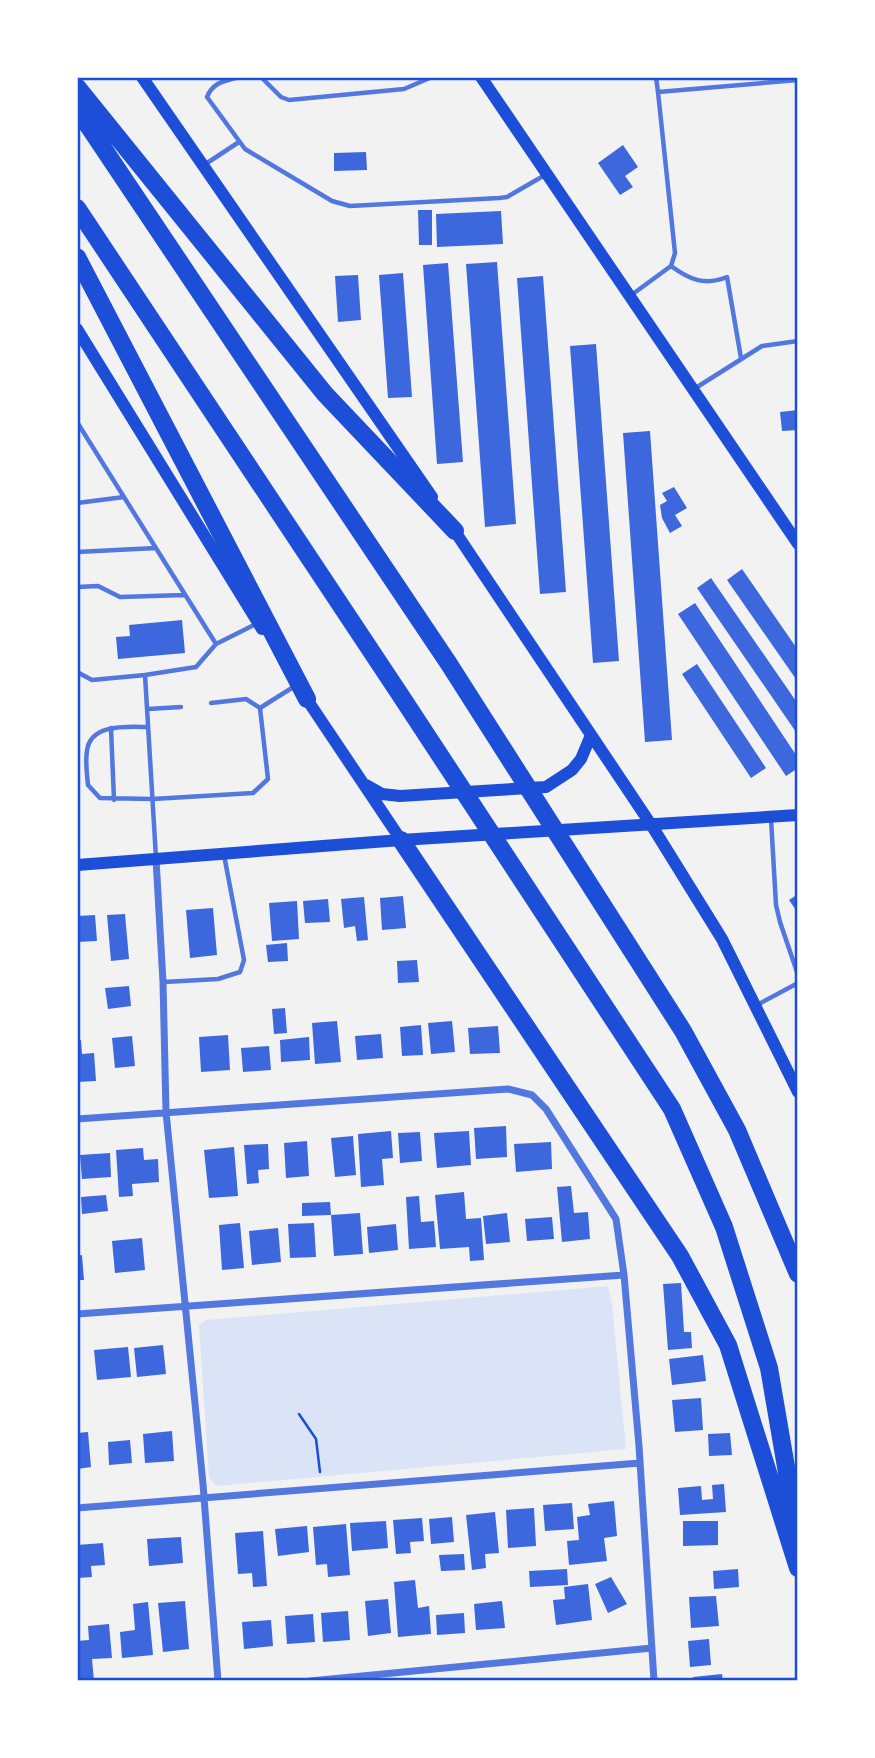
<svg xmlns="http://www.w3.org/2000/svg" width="875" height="1758" viewBox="0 0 875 1758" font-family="'PT Sans',sans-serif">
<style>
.green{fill:#dbe4f7}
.building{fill:#3d67dc}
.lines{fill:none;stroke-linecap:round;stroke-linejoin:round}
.path{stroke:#1d4ed8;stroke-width:2.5}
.service{stroke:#5277de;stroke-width:4.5}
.minor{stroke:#5277de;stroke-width:7}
.secondary{stroke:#1d4ed8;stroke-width:12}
.motorway{stroke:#1d4ed8;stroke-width:18}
.neatline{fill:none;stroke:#1d4ed8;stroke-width:2.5}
</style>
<rect width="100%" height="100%" fill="#f2f2f2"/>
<path class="green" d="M608,1286l4,18 14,145 -409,37 -8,-8 -10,-153 7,-5z"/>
<path class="building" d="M623,145l15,22 -13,9 8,11 -13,8 -22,-32z
M366,152l1,18 -33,1v-18z
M418,210h14v35h-13z
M501,211l2,33 -66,3 -1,-33z
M497,262l19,262 -31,3 -19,-263z
M448,263l15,199 -26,2 -14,-199z
M403,273l9,124 -24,1 -9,-123z
M358,275l3,45 -23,2 -3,-46z
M543,276l23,316 -26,2 -23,-316z
M596,344l23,317 -26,2 -23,-317z
M798,410v20l-16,1 -2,-19z
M650,431l22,309 -27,2 -22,-309z
M674,487l13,21 -12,7 7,11 -12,7 -8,-15 -2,-13 7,-4 -5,-8z
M742,569l56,81v32l-71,-102z
M711,578l87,126v31l-101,-147z
M695,603l103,155v10l-12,8 -108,-162z
M182,620l3,33 -67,6 -2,-22 14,-1 -1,-11z
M697,664l69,104 -15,10 -69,-104z
M798,894v19l-9,-13z
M403,896l3,32 -24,2 -2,-32z
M364,897l4,43 -11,1 -2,-15 -11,2 -3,-29z
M328,899l2,23 -25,1 -2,-22z
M297,901l2,38 -27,2 -3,-38z
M213,908l4,47 -27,3 -4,-48z
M125,914l4,45 -18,2 -4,-46z
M95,915l2,26 -20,1v-26z
M287,943l1,18 -20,1 -2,-17z
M417,960l2,22 -21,1 -1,-22z
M129,986l2,20 -23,3 -3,-21z
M285,1008l2,25 -13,1 -2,-25z
M337,1021l4,41 -26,2 -3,-41z
M452,1021l3,31 -24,2 -3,-31z
M421,1025l2,30 -21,1 -2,-29z
M498,1026l2,27 -30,1 -2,-26z
M381,1034l2,24 -26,2 -2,-24z
M228,1035l2,35 -29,2 -2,-35z
M132,1036l3,30 -20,2 -3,-30z
M309,1037l1,23 -29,2 -1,-22z
M77,1040h4l1,14 12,-1 2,28 -19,1z
M269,1046l2,24 -28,2 -2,-24z
M506,1126l1,31 -31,2 -2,-31z
M391,1131l2,27 -11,1 2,26 -23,2 -3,-53z
M469,1131l2,34 -34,3 -3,-35z
M420,1132l2,29 -22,2 -2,-30z
M353,1136l3,39 -21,2 -4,-39z
M307,1141l2,35 -23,2 -2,-35z
M551,1142l1,27 -36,3 -2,-28z
M268,1144l1,25 -11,1 1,13 -12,1 -3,-39z
M234,1147l4,49 -29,2 -5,-48z
M143,1148l1,12 14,-1 1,23 -27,2 1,12 -14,1 -3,-47z
M110,1153l1,24 -29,2 -2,-24z
M571,1186l3,27 14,-1 2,27 -28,3 -5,-55z
M464,1192l2,27 15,-1 3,42 -14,1 -1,-14 -29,2 -5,-54z
M106,1195l2,16 -26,3 -1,-17z
M419,1196l2,26 13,-1 2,26 -27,2 -3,-52z
M330,1202l1,13 -29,1v-13z
M360,1213l3,41 -29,2 -3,-41z
M507,1213l3,29 -24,2 -3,-28z
M552,1217l2,22 -27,2 -2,-22z
M240,1223l4,45 -22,2 -3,-45z
M314,1223l2,34 -26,1 -2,-34z
M396,1224l2,26 -29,3 -2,-26z
M278,1228l3,34 -29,3 -3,-34z
M142,1238l3,32 -30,3 -3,-32z
M82,1255l2,25h-7v-24z
M681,1283l3,49h7l1,16 -24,2 -5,-66z
M163,1345l3,29 -29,3 -3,-29z
M128,1347l3,30 -34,3 -3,-30z
M703,1355l3,26 -34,4 -3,-26z
M701,1398l2,32 -28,2 -3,-32z
M172,1431l2,30 -29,2 -2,-29z
M88,1432l3,35 -14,2v-36z
M730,1433l2,22 -23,1 -1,-22z
M130,1440l2,23 -23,2 -1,-23z
M724,1484l2,28 -46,3 -2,-27 23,-2 1,14 11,-1 -1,-14z
M614,1501l3,35 -13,2 3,23 -38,4 -2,-24 12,-1 -2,-23 13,-2 -2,-11z
M572,1503l2,26 -29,2 -2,-26z
M534,1508l2,38 -28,2 -2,-38z
M495,1512l4,41 -14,1 1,14 -14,2 -6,-55z
M452,1517l2,25 -23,2 -2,-25z
M422,1518l2,23 -14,1 1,11 -15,1 -3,-34z
M386,1521l2,27 -36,3 -2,-28z
M683,1521h35v24l-35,1z
M346,1524l4,51 -22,2 -1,-13 -11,1 -3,-38z
M307,1526l2,26 -31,4 -3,-27z
M263,1531l4,55 -14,1 -1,-14 -14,1 -3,-41z
M181,1537l2,26 -34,3 -2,-27z
M103,1543l2,22 -14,1 1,11 -14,1 -1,-33z
M464,1554l1,16 -24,1 -2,-16z
M567,1569l1,16 -38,2 -1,-16z
M738,1569l1,18 -25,2 -1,-18z
M611,1577l16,27 -19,9 -13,-29z
M415,1580l3,28 11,-2 2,28 -33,3 -4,-55z
M588,1584l4,36 -36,5 -3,-25 12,-1 -1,-12z
M716,1596l3,30 -28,2 -2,-31z
M388,1599l3,34 -23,3 -3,-35z
M185,1601l4,48 -26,3 -5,-49z
M502,1601l3,27 -29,2 -2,-26z
M148,1602l5,53 -31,3 -2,-26 15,-2 -2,-26z
M348,1611l2,29 -27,2 -2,-29z
M464,1613l1,20 -28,2 -1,-20z
M313,1614l2,28 -28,2 -2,-28z
M271,1620l2,26 -29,3 -2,-27z
M109,1624l3,34 -20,1 2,22h-15l-2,-40 12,-1 -1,-14z
M709,1639l2,26 -21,2 -2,-26z
M722,1674l1,7h-29l-1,-4z"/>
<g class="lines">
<path class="path" d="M299,1414l17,25 4,33"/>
<path class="service" d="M239,77c-14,4 -26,5 -32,20l38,52 87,52 18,5 149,-8 8,-1 38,-22
M261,77l20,20 8,3 115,-11 28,-12
M656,77l2,15
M204,165l35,-23
M671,266c19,14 34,20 56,11l14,81
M630,296l41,-30 4,-13 -17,-161 140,-12
M694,389l68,-43 36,-5
M77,422l139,222 40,-20
M77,503l47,-6
M77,552l79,-4
M77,587l21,-1 22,11 65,-2
M77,672l15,8 53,-5
M211,703l35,-4 14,9
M260,708l35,-22
M148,709l33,-2
M148,727c-20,0 -58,-4 -61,24 -2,11 0,23 1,34l12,13 53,1 100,-6 15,-14 -8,-71
M111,728l3,72
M771,819l5,86 4,17 18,53
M156,858l-11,-183 51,-8 20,-23
M164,982l54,-3 22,-7 4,-12 -20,-105
M757,1005l41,-22"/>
<path class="minor" d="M156,859l7,123 3,130 37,372 15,197
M77,1119l431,-30 24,6 14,14 70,110 8,56 15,171 15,235
M77,1314l547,-39
M77,1508l563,-45
M310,1681l342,-33"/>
<path class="secondary" d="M142,77l290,420
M481,77l317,467
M77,329l185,300
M450,524l202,302 70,113 76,153
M304,695l97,145
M366,785l16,9 18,2 146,-9 26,-17 9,-11 10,-24
M77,865l324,-25 397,-25"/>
<path class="motorway" d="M77,87l248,307 130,137
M77,109l372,555 234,367 54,99 61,144
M77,208l324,488 271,413 52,118 45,141 27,157 2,29
M77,257l230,442
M401,840l279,416 48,89 70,223"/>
</g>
<rect width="875" height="1758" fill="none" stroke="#ffffff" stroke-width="158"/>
<rect x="79" y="79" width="717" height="1600" class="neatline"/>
</svg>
